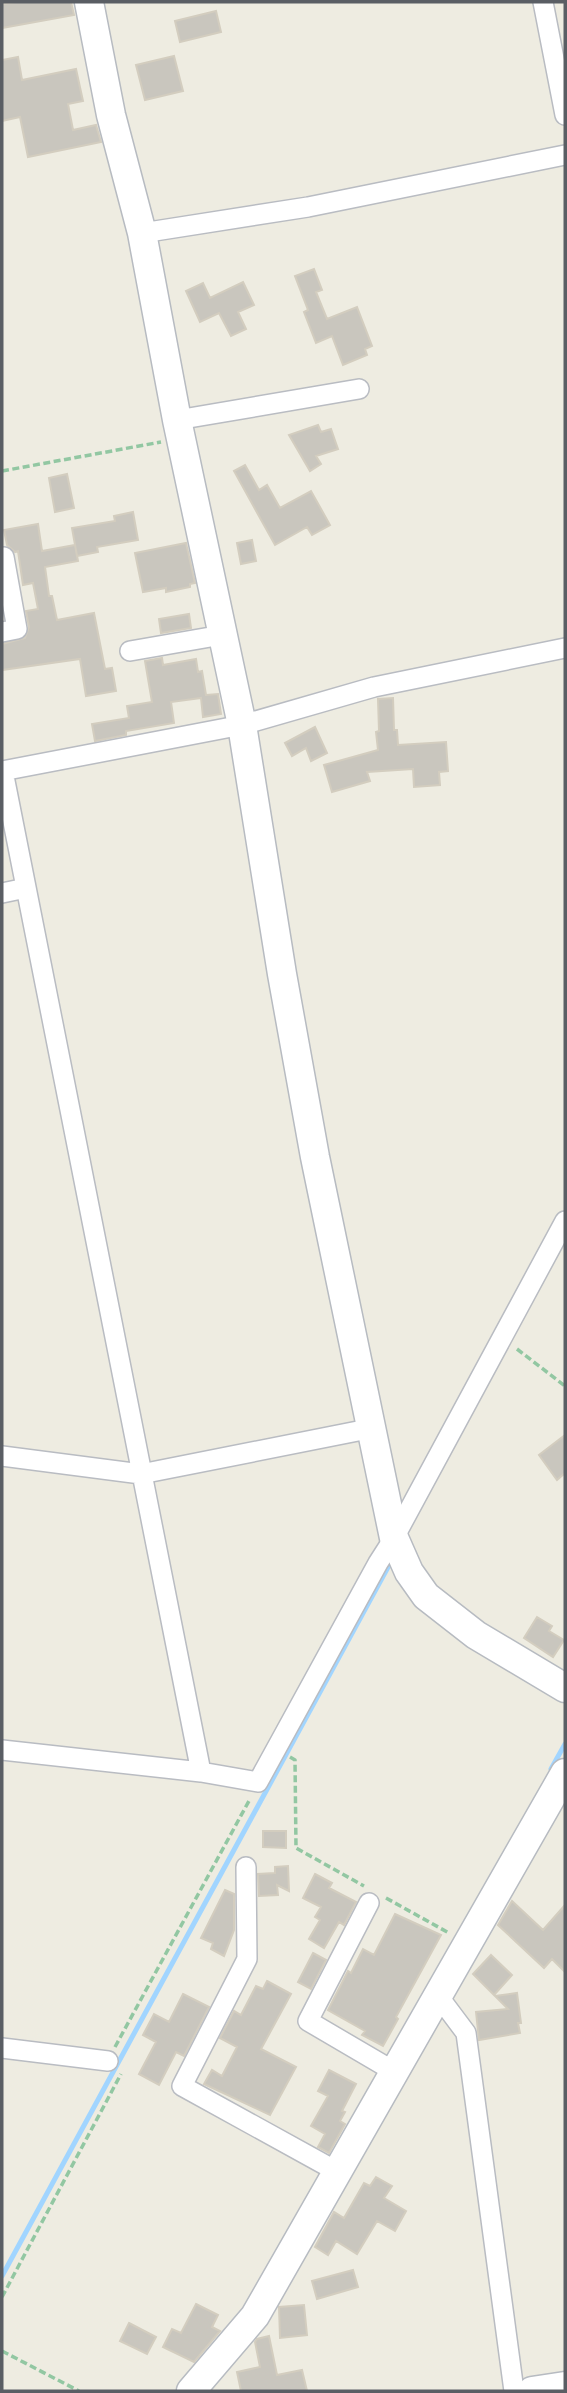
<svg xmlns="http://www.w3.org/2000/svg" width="567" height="2393" viewBox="0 0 567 2393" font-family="'Fira Sans',sans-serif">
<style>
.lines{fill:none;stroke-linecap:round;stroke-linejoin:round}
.stream{stroke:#a1d5ff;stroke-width:5}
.building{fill:#c9c6be;stroke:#d3cdbf;stroke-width:2}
.street-casing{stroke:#b9bcc2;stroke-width:22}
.secondary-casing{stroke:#b7bbc1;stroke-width:31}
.path{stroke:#92c7a2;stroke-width:3.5;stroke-dasharray:7 3.5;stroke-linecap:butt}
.street{stroke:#fff;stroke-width:19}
.secondary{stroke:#fff;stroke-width:28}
</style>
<rect width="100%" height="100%" fill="#eeece1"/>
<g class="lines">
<path class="stream" d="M551,1769l14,-25
M2,2276l391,-718"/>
</g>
<path class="building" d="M16,2h55l3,13 -72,13v-24z
M216,11l5,21 -41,10 -5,-21z
M174,56l9,35 -38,9 -9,-35z
M18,57l4,23 54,-11 7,32 -15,3 5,26 23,-5 5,17 -73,15 -8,-40 -18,4v-61z
M314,269l8,21 -6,2 11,27 30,-12 15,39 -7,3 2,6 -24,10 -11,-29 -16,7 -12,-31 4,-2 -13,-34z
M243,282l11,23 -16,7 8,17 -15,7 -12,-23 -19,9 -14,-31 17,-8 7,15z
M318,425l3,7 10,-3 7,20 -22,7 5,8 -11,7 -21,-36z
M245,465l14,25 8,-5 13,23 31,-17 19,34 -18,10 -5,-8 -32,18 -41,-74z
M67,474l7,34 -19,4 -6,-34z
M133,512l5,28 -41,7 1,5 -21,4 -5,-28 43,-7 -1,-5z
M38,524l4,27 33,-6 3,16 -33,6 4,29h3l5,24 37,-7 11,56 7,-1 4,23 -30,5 -6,-37 -78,11v-26l23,-6 4,-11 -3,-16 12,-2 -5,-26 -10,2 -5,-34 -3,1 -8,-7 -3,-15z
M252,540l4,21 -15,3 -4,-21z
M186,543l9,40 -5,1v3l-24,5v-4l-23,4 -8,-39z
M189,614l2,14 -30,5 -2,-14z
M162,658l1,7 33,-6 2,13 4,-1 4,24 12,-1 3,20 -18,3 -2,-19 -30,4 3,21 -48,8v4l-31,6 -3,-17 37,-6 -2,-12 25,-4 -7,-41z
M393,698l1,32h3l1,15 48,-3 2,29 -9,1 1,13 -26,2 -1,-18 -46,3 3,9 -38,11 -8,-27 54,-15 -2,-18 3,-1 -1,-32z
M315,727l12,26 -16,8 -5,-13 -14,8 -7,-13z
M565,1435v38l-8,7 -18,-25z
M537,1617l15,9 -3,5 15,9 -11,17 -29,-19z
M263,1831h23v17l-23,-1z
M288,1866l1,25 -12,-6 1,10 -19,1 -1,-22 17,-1v-6z
M315,1874l17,9 -3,5 27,14 -12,23 -5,-3 -15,26 -15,-9 11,-19 -5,-3 6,-10 -18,-9z
M225,1890l9,4v36l-10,26 -13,-7 2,-6 -12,-5z
M512,1901l31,29 22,-25v67l-13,-13 -8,9 -46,-43z
M395,1914l46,21 -45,82 2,2 -15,27 -21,-11 3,-4 -37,-21 20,-39 3,2 12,-24 11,6z
M313,1953l13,7 -15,29 -13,-7z
M491,1955l21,20 -18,20 -21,-21z
M267,1981l24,13 -30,55 35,18 -26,48 -66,-31 8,-14 10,6 15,-29 -17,-9 14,-27 7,4 15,-29 7,3z
M517,1993l4,30h-3l2,10 -41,7 -3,-28 32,-3 -13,-13z
M183,1994l26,13 -25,49 -8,-4 -17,33 -20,-11 17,-32 -13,-7 11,-21 15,8z
M329,2070l27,14 -14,27 3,1 -5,9 5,3 -16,29 -11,-6 7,-13 -14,-8 17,-30 -10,-5z
M376,2177l16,9 -8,12 22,13 -11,20 -18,-10 -20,33 -21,-13 -8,14 -13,-8 19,-35 10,6 20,-35 6,3z
M353,2270l5,17 -41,12 -5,-18z
M196,2304l22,11 -6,12 8,4 -26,31 -31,-15 9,-18 9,4z
M304,2305l3,30 -27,3 -1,-31z
M129,2323l27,14 -9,17 -27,-13z
M269,2336l8,39 25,-5 5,21h-66l-4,-19 23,-5 -5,-25 2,-3z"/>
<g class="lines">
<g class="street-casing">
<path id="street" d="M543,2l22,113
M142,233l166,-26 257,-52
M177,420l182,-31
M2,632l15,-3 -13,-72
M130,651l92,-16
M2,771l240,-46 132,-38 191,-39
M3,771l198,1001
M2,893l24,-5
M2,1456l139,18 232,-46
M2,1750l199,22 57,10 120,-219 16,-25 171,-317
M246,1867l1,92 -65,127 156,86
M369,1903l-61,118 87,51
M439,1997l27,36 48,358
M2,2048l106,13"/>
</g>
<g class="secondary-casing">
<path id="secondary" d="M89,2l22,113 31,118 35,187 65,305 40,249 33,183 79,381 15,34 17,24 50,39 89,53
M191,2391l64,-75 310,-543
M532,2391l33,-5"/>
</g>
<path class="path" d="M2,471l159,-29
M517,1349l48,37
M290,1757l5,3 1,88 68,38
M386,1898l63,35
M115,2047l135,-248
M2,2297l119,-223
M2,2351l77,40"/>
<use href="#street" class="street"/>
<use href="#secondary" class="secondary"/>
</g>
<rect width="567" height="2393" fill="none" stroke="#5a5e64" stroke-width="7"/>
</svg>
